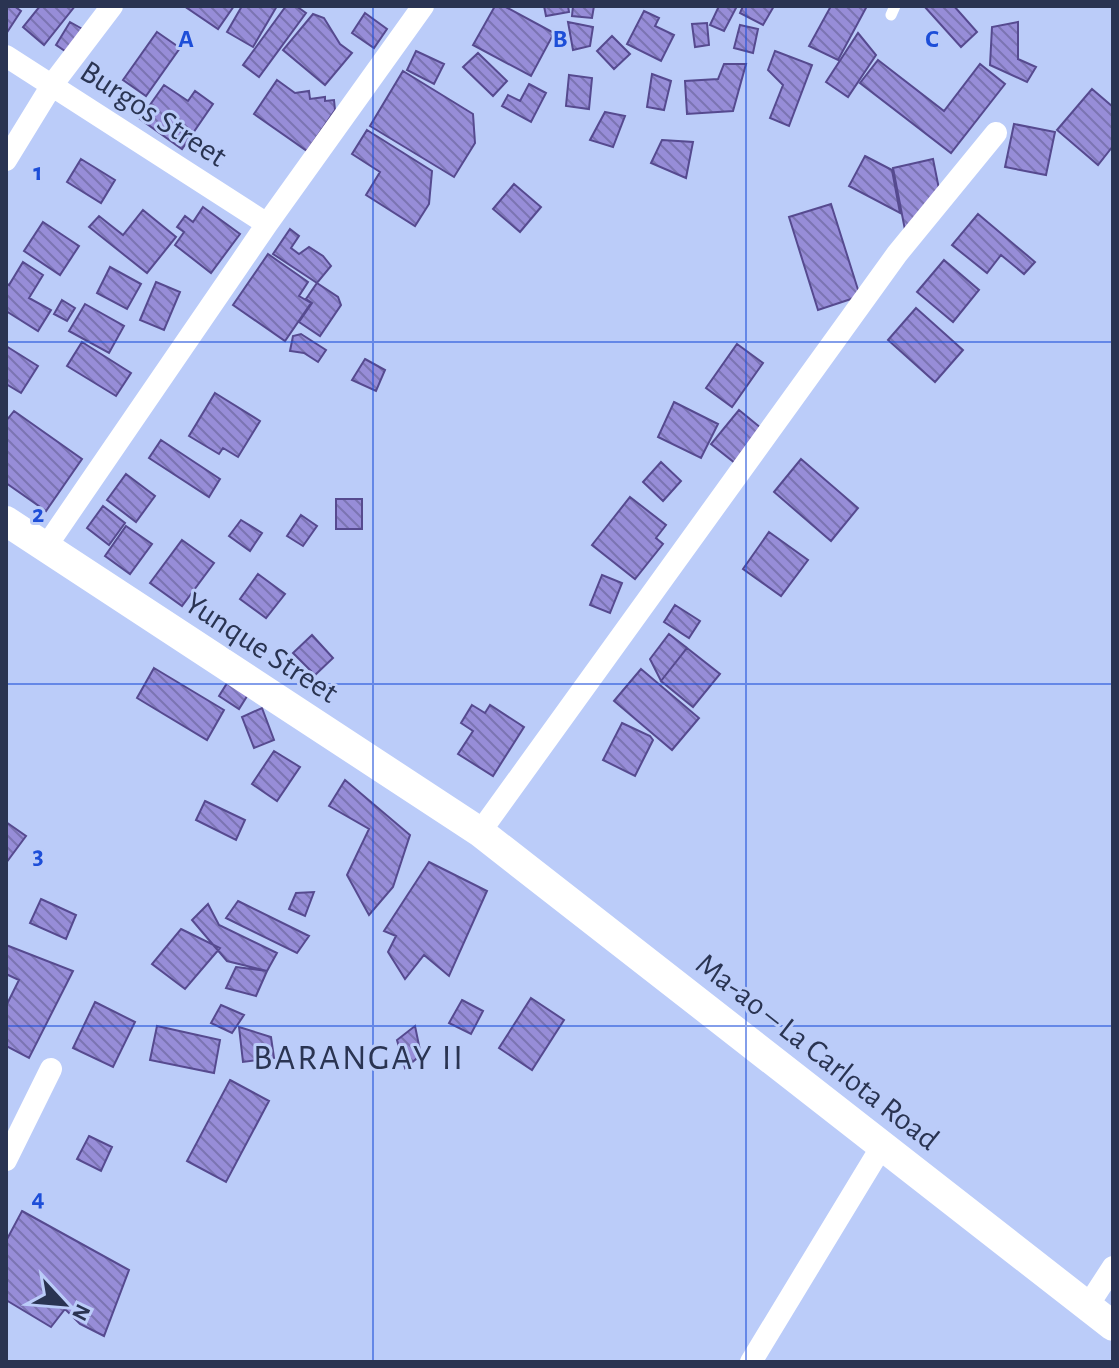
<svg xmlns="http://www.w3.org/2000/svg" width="1119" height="1368" viewBox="0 0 1119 1368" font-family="'Alegreya Sans',sans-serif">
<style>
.building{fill:url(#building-back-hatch);stroke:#564a8f;stroke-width:2}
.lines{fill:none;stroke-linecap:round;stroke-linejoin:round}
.service{stroke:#fff;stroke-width:11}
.minor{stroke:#fff;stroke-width:22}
.secondary{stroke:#fff;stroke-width:30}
.grid{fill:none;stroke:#1d4ed8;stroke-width:2;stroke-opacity:0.55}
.labels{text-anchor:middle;stroke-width:6;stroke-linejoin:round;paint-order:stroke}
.street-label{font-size:32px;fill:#2a3452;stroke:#bbccf9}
.quarter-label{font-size:36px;letter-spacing:2px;fill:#2a3452;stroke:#bbccf9}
.grid-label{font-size:26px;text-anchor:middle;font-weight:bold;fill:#1d4ed8;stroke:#bbccf9;stroke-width:6;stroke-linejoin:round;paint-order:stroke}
</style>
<defs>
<pattern id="building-back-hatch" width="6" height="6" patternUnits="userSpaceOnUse" patternTransform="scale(2)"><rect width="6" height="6" fill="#978dd8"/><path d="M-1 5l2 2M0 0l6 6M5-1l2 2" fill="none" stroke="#7b74b2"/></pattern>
</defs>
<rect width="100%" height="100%" fill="#bbccf9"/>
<path class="building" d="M6,6h8l7,5 -15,23z
M40,6h35l-31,39 -21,-18z
M184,6h50l-16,23z
M242,6h35l-24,41 -26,-15z
M286,6h10l10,7 -47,64 -16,-12z
M495,6h9l50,27 -23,43 -58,-31z
M544,6h24l1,6 -23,4z
M573,6h21l-2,12 -20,-2z
M719,6h13l4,2 -12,23 -14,-6z
M743,6h31l-11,19 -23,-12z
M831,6h36l-29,54 -29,-14z
M924,6h30l23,26 -16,15z
M644,11l15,7 -4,8 19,9 -13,26 -34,-17z
M365,13l22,16 -13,19 -22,-15z
M313,14l11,4 16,26 12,9 -27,32 -42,-35z
M70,22l16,9 -15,24 -15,-10z
M568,22l25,5 -3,19 -17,4z
M1018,22v37l18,8 -9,15 -37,-17 2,-38z
M707,23l2,22 -14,2 -3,-23z
M740,25l18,4 -5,24 -19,-5z
M157,32l23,16 -34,48 -23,-16z
M858,33l18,22 -28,42 -22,-15z
M612,36l18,18 -16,15 -17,-18z
M416,51l28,13 -10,20 -27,-14z
M775,51l37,14 -23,61 -19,-8 13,-33 -15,-15z
M478,53l29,28 -14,15 -30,-29z
M878,60l66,51 36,-47 25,20 -54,69 -91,-70z
M724,64h22l-13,47 -46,3 -2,-33 33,-2z
M403,71l70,43 2,29 -21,34 -84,-51z
M652,74l19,7 -7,29 -17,-3z
M569,75l23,3 -3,31 -23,-3z
M277,80l18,13 14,-2 1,8 15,-2v4l9,-1 1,10 -28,41 -53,-37z
M529,84l17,9 -15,29 -29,-16 6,-11 12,6z
M164,85l24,16 7,-10 18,13 -31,45 -42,-30z
M1092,89l21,18v39l-15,19 -41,-35z
M605,112l20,4 -12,31 -23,-7z
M1014,124l41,8 -9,43 -41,-8z
M367,130l65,41 -3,33 -14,22 -49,-31 14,-23 -28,-18z
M662,140l31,2 -7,36 -35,-15z
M865,156l27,14 8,43 -51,-27z
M81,159l34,21 -14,23 -34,-21z
M933,159l7,35 -35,36 -12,-62z
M514,184l27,23 -21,25 -27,-23z
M831,204l29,92 -42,14 -29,-93z
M203,207l37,27 -29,39 -36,-28 9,-13 -7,-5 8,-11 8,6z
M143,210l33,27 -29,36 -58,-46 10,-11 24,19z
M978,214l57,48 -11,12 -23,-19 -14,18 -35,-28z
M43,222l36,24 -19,29 -36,-24z
M290,229l9,7 -8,12 8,6 10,-7 14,9 8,10 -14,17 -44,-29z
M268,254l40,28 -9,14 12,7 -26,38 -52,-36z
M944,260l35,30 -26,32 -36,-30z
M23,262l20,13 -14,23 22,12 -13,21 -32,-20v-28l3,2z
M110,267l31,17 -14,25 -30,-16z
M156,282l24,10 -16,38 -24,-10z
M317,283l21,14 3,8 -21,31 -21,-14 13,-19 -6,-4z
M62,300l13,8 -8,13 -13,-7z
M85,304l39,22 -15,27 -40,-22z
M916,308l47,42 -28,32 -47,-42z
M301,334l25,16 -8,12 -14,-9 -14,-2 3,-15z
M82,342l49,31 -15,23 -49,-30z
M737,344l26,19 -31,44 -26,-19z
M6,346l32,20 -17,27 -15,-9z
M365,359l20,11 -9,21 -24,-11z
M215,393l45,28 -22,36 -15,-9 -4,6 -30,-18z
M674,402l44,22 -17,34 -43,-21z
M739,410l28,23 -27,34 -29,-23z
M14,411l68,48 -36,52 -40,-28v-62z
M161,440l59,39 -11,18 -60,-39z
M801,459l57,49 -27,33 -57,-49z
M661,462l20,19 -18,20 -20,-19z
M126,474l29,22 -19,26 -29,-22z
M630,497l36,28 -10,13 7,6 -28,35 -43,-34z
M336,499h26v30h-26z
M103,506l22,17 -16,22 -22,-17z
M301,515l16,11 -14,20 -16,-10z
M241,520l21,13 -12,18 -21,-15z
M126,526l26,18 -22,30 -25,-18z
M769,532l39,28 -27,36 -38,-27z
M182,540l32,23 -32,43 -32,-23z
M258,574l27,20 -19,24 -26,-19z
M602,575l20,8 -12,30 -20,-8z
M675,605l25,16 -11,17 -25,-16z
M669,634l18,14 -26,33 -11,-22z
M312,635l21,23 -18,17 -22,-22z
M687,648l33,26 -27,33 -32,-26z
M154,668l70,42 -17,30 -70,-42z
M641,669l58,49 -27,32 -58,-49z
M229,680l20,13 -10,16 -20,-13z
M472,705l13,8 5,-8 34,22 -31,49 -35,-22 15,-23 -12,-8z
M262,708l12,32 -20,8 -12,-31z
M622,723l28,13 3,4 -18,36 -32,-16z
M274,751l26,16 -23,34 -25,-17z
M345,780l65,55 -17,52 -24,28 -22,-40 22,-46 -40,-23z
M205,801l40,19 -9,20 -40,-20z
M6,822l20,14 -20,27z
M429,862l58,29 -38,85 -25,-21 -19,24 -17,-27 8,-16 -12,-5z
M314,892l-9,24 -16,-7 7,-16z
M41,899l35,16 -10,24 -36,-16z
M238,901l71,35 -12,17 -71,-35z
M208,904l11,21 58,28 -10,18 -40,-10 -35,-41z
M181,929l39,19 -35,41 -33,-25z
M6,945l67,26 -44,87 -23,-12v-40l13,-26 -13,-6z
M236,967l31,4 -11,25 -30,-8z
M531,998l33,22 -32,50 -33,-22z
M462,1000l21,11 -12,23 -22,-11z
M95,1002l40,20 -22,45 -40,-19z
M221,1005l23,10 -12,18 -21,-10z
M157,1026l63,14 -6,33 -64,-13z
M415,1026l6,29 -16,13 -8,-28z
M239,1027l32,10 3,21 -31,4z
M230,1080l39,21 -43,81 -39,-21z
M89,1136l23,11 -11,24 -24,-12z
M22,1211l107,59 -25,66 -24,-12 -15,-15 -14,18 -45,-27v-59z"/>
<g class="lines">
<path class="service" d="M891,15l4,-9"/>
<path class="minor" d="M6,56l261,168
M6,160l46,-75 60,-79
M45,548l222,-324 156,-218
M480,832l417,-578 99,-121
M6,1160l45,-91
M1087,1307l26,-40
M751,1362l131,-216"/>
<path class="secondary" d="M6,521l474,311 633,494"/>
</g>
<path class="grid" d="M373,6v1356M746,6v1356M6,342h1107M6,684h1107M6,1026h1107"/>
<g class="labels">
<g class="street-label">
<text transform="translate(154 113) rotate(33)" y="11">Burgos Street</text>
<text transform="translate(262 647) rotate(33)" y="11">Yunque Street</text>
<text transform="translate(818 1051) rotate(38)" y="11">Ma-ao – La Carlota Road</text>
</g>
<g class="quarter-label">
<text x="359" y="1069">BARANGAY II</text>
</g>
</g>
<g class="grid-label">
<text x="186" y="47">A</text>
<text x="560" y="47">B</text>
<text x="932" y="47">C</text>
<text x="38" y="180">1</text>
<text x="38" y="522">2</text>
<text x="38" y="864">3</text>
<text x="38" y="1206">4</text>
</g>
<rect width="1119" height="1368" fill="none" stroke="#2a3452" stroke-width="16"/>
<g transform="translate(64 1304) rotate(116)" stroke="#bbccf9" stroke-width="6" paint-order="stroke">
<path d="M0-6L14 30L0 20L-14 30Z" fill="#2a3452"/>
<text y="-12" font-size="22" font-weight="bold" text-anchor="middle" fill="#2a3452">N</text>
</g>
</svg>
